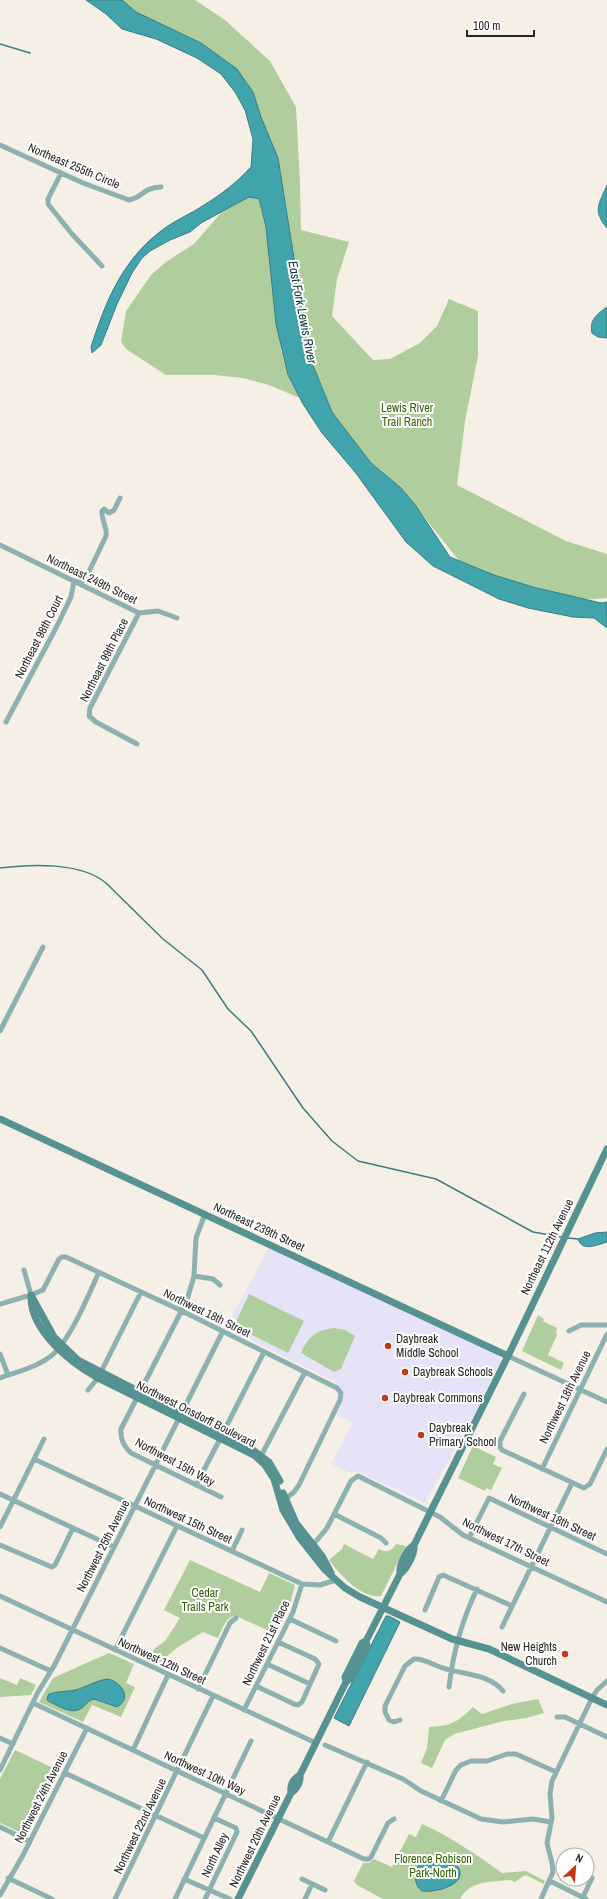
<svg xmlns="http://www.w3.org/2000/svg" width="607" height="1899" viewBox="0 0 607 1899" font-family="'Archivo Narrow',sans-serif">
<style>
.education{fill:#e6e3f9}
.green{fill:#b0cd9d}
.water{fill:#41a4ac;stroke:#3a7e83}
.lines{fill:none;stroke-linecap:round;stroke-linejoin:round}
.stream{stroke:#3a7e83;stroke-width:1.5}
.street{stroke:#8bb1b1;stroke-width:5}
.secondary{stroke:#579293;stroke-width:7}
.poi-dot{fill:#c33916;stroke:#fff;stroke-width:1.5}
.labels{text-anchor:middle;stroke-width:4;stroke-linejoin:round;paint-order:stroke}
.street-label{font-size:12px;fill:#292724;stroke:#fff}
.park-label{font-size:12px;fill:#335e03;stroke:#fff}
.poi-label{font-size:12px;fill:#292724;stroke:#fff;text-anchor:start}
.water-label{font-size:13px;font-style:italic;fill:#0a393d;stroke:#fff}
</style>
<rect width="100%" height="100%" fill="#f6efe6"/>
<path class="education" d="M269,1247l229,106 4,8 -32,62 -45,80 -67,-31h-10l-17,-8 21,-41 -18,-9 8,-24 -2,-2 -5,-6 -109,-54z"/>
<path class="green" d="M114,0h81l30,20 45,41 26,46 4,76 1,47 48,12 -12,37 -5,37 41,44 17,-1 30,-16 17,-17 12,-27 29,12v45l-13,65 -8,64 109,56 41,13v44l-24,2 -65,-15 -58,-23 -59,-74 -30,-25 -15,-18 -12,-18 -12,-15 -22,-54 -32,-200 -9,-21 -39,-62z
M249,197l10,3 7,27 15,123 7,25 12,23 -31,-13 -26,-7 -29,-3h-48l-40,-26 -5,-7 5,-31 25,-36 15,-13 28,-18 27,-31z
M249,1294l55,27 -16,32 -54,-27z
M538,1315l6,4 -1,2 14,7 -1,3 1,4 -9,20 16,8 -3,7 -39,-19z
M334,1328l11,2 10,6 -14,33 -7,3 -33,-19c7,-17 16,-23 33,-25z
M473,1446l23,11 -3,7 9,4 -11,22 -5,-2 -1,3 -27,-13z
M344,1544l29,15 6,-10c7,4 13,2 17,-5l10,2 -25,50c-19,3 -42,-22 -52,-36l13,-11z
M190,1560l70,32 9,-19 26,12 -6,23 -13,26 -40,-18c-10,0 -14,14 -18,22l-15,-6 -25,15 -21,18 -9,-4 6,-12 11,-8 15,-23 -16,-8z
M109,1653l25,11 -8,19 9,4 -14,30 -29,-12 -9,17 -44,-20 14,-24z
M0,1678l17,7 3,-7 16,7 -5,10 -31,2z
M538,1699l6,14 -18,5 -22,3 -50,13 -9,6 -13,28 -11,-5 6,-15 2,-21c22,-1 29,-5 44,-20l9,7 30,-10z
M15,1750l45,21 -34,64 -26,-12v-44z
M422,1824c29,13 55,31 80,49l24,-2 19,10 -1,3 -19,-9 -10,7 -4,-2c-18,2 -41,0 -51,19h-77l-26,-14 -3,-4 9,-18h6l5,-4 18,8 17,-33 7,3z"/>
<path class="water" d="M86,0h36l14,12 65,31 36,26 16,23 8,25 17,41 32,200 22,54 39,51 30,25 15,18 34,51 44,18 39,12 68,16 6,-1v26l-13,-10 -21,-1 -45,-9 -29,-9 -66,-33 -27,-24 -51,-70 -33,-39 -19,-29 -15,-29 -12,-51 -10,-97 -7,-28 -10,-2 -48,26 -11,9 -20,8 -20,11 -8,7 -10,15 -15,31 -16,41 -9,8 -1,-6c15,-47 32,-89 74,-119 12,-9 26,-14 39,-23 18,-11 33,-23 47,-38l2,-28 -8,-29 -10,-18 -14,-18 -24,-16 -41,-19 -34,-10 -16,-15z
M607,185v43c-15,-18 -8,-23 0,-43z
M607,307v31l-9,-1 -6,-4c-3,-13 5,-19 15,-26z
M607,1232v10c-10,3 -25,10 -29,-3l17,-6z
M386,1616h3l11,6 -51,104 -15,-8z
M108,1679c13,3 25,19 9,28l-23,-8c-5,1 -7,4 -10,7 -10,11 -25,0 -36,-5l-1,-3 2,-4c9,-3 17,-2 26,-4 12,-3 21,-10 33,-11z
M424,1861l16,1 18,5c11,18 -24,26 -36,24 -9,-7 -8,-19 -2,-28z"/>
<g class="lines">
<path class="stream" d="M0,44l30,9
M0,868c31,-4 81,-6 106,15l57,56 39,31 26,39 23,22 52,77 29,33 26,20 78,18 97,53 29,5
M568,1238l10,1"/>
<path class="street" d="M0,145l83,38 46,17c15,-3 13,-12 32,-13
M61,173l-13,26v5l24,30 30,32
M0,545l139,68 19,-2 19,7
M6,722l51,-96 14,-29 3,-16 6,1 5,-2 21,-44c2,-8 -5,-16 -4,-25l2,-2 5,4 5,-3 6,-12
M137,744l-41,-22 -7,-6 1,-8 49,-95
M0,1031l43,-84
M205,1214l-9,24 -2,38 -7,24 -66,129c-1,10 2,17 10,24l90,44
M24,1270l7,25
M194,1276l19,3 7,6
M0,1304l31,-9 12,-5 16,-31 3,-2h4l116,54 155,77 4,5 -1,7 -41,85 -5,7 -10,8
M569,1331l12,-6h26
M0,1354l8,21
M508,1356l99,46
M101,1372l40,-80
M0,1378c17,-6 37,-11 51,-22 19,-15 38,-62 48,-84
M88,1390l10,-12
M524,1394l-24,47v6l2,3 82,38 6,-4 17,-35
M223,1433l41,-81
M260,1458l45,-86
M34,1459l268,125 18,1 16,-5
M542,1469l65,-135
M196,1485l24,-46
M0,1494l114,53
M334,1514l47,24 5,5
M0,1527l44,-88
M469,1538l20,-40 118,56
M0,1545l52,22 3,-2 18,-37
M312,1546l15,-18 24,-47 7,-5 82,41 23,18 144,67
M232,1551l10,-21
M0,1596l316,147
M425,1610l14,-33 4,-2 69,31
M290,1619l46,22
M502,1627l70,-144
M0,1648l51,23
M115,1650l62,-124
M267,1664l43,20
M256,1686l38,18 4,1 4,-3 17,-38 -4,-5 -37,-17
M449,1687c4,-34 13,-67 28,-98
M198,1689l32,-66 6,-5
M33,1703l331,156h5l2,-2 17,-34 6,-4
M244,1710l49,-98 9,-28
M557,1717h8l42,20
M400,1720l-6,2 -5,-2 -4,-8v-6l20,-40 9,-7c10,-1 19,6 29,9 20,7 45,5 60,23
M0,1738l13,6
M325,1745l78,34 18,12 60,28 22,3 30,-3 18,3
M133,1750l35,-75
M0,1770l38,-78 16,-26 169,-335
M65,1773l139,65
M441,1801l15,-31 5,-5 10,-4h16l20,-7h9l40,18
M0,1827l29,14
M328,1842l39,-80
M8,1878l44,21
M184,1879l46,20
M302,1879l23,11
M550,1881l36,18
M0,1895l22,-38 65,-129
M583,1897l9,-19
M115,1899l98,-203
M175,1899l76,-158
M205,1899l32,-67 -1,-4 -22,-10
M305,1899l7,-15
M541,1899l12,-27 -1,-9 -5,-20 5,-25 -2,-24 2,-13 40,-83 5,-8 10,-9"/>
<path class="secondary" d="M0,1119l508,237
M31,1295c-2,35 40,68 67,83l156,77 11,10 9,14 9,31 16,27 26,33 20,18 15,9 92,42 37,10 118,56
M31,1295l23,42 24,23 175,90 16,12 11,19
M283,1493l13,30 26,33 9,17
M400,1574c7,-5 15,-20 14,-29l94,-189 99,-207
M346,1682l-1,-5 17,-34 4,-2
M291,1793c-1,-8 2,-14 9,-18
M238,1899l53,-106c6,-4 10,-11 9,-18l46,-93 4,-3 17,-34 -1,-4 34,-67c-1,-9 6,-24 14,-29"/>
</g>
<g class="poi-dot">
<circle cx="388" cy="1346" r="4"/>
<circle cx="405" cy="1372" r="4"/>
<circle cx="385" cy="1398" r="4"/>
<circle cx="421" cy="1435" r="4"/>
<circle cx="565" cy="1654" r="4"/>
</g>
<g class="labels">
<g class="street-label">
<text transform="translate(74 166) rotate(23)" y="4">Northeast 255th Circle</text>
<text transform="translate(92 579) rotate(26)" y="4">Northeast 249th Street</text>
<text transform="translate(39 637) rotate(-63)" y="4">Northeast 98th Court</text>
<text transform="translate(104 660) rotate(-63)" y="4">Northeast 99th Place</text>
<text transform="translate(259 1227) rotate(25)" y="4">Northeast 239th Street</text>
<text transform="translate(547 1247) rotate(-64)" y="4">Northeast 112th Avenue</text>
<text transform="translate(207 1313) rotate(26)" y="4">Northwest 18th Street</text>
<text transform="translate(565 1397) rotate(-64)" y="4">Northwest 18th Avenue</text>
<text transform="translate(196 1414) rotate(27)" y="4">Northwest Onsdorff Boulevard</text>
<text transform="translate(175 1462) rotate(28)" y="4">Northwest 15th Way</text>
<text transform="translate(552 1517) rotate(25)" y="4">Northwest 18th Street</text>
<text transform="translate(188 1520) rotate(25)" y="4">Northwest 15th Street</text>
<text transform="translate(506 1542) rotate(26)" y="4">Northwest 17th Street</text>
<text transform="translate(103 1546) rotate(-63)" y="4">Northwest 25th Avenue</text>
<text transform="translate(266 1643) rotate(-64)" y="4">Northwest 21st Place</text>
<text transform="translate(162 1661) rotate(25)" y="4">Northwest 12th Street</text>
<text transform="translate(205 1773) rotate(25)" y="4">Northwest 10th Way</text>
<text transform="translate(41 1797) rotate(-63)" y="4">Northwest 24th Avenue</text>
<text transform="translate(140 1826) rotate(-64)" y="4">Northwest 22nd Avenue</text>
<text transform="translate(255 1841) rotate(-64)" y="4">Northwest 20th Avenue</text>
<text transform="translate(215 1855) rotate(-65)" y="4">North Alley</text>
</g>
<g class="park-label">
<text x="407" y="412">Lewis River<tspan x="407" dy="14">Trail Ranch</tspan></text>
<text x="205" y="1597">Cedar<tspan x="205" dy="14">Trails Park</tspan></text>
<text x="433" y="1863">Florence Robison<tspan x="433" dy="14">Park-North</tspan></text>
</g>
<g class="poi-label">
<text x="396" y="1343">Daybreak<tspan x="396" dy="14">Middle School</tspan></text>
<text x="413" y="1376">Daybreak Schools</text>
<text x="393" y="1402">Daybreak Commons</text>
<text x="429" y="1432">Daybreak<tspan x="429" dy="14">Primary School</tspan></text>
<text x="557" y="1651" text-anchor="end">New Heights<tspan x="557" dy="14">Church</tspan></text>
</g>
<g class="water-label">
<text transform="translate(303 312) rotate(79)" y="5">East Fork Lewis River</text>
</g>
</g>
<g transform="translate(575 1867) rotate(26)"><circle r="19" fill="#ffffff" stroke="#a9a9a7"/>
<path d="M0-3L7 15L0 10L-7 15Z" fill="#c33916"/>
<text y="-6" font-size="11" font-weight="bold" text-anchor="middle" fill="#292724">N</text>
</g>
<path d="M467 30v6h67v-6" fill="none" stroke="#292724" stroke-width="2"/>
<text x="473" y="30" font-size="12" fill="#292724" stroke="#ffffff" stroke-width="3" paint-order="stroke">100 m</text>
</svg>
